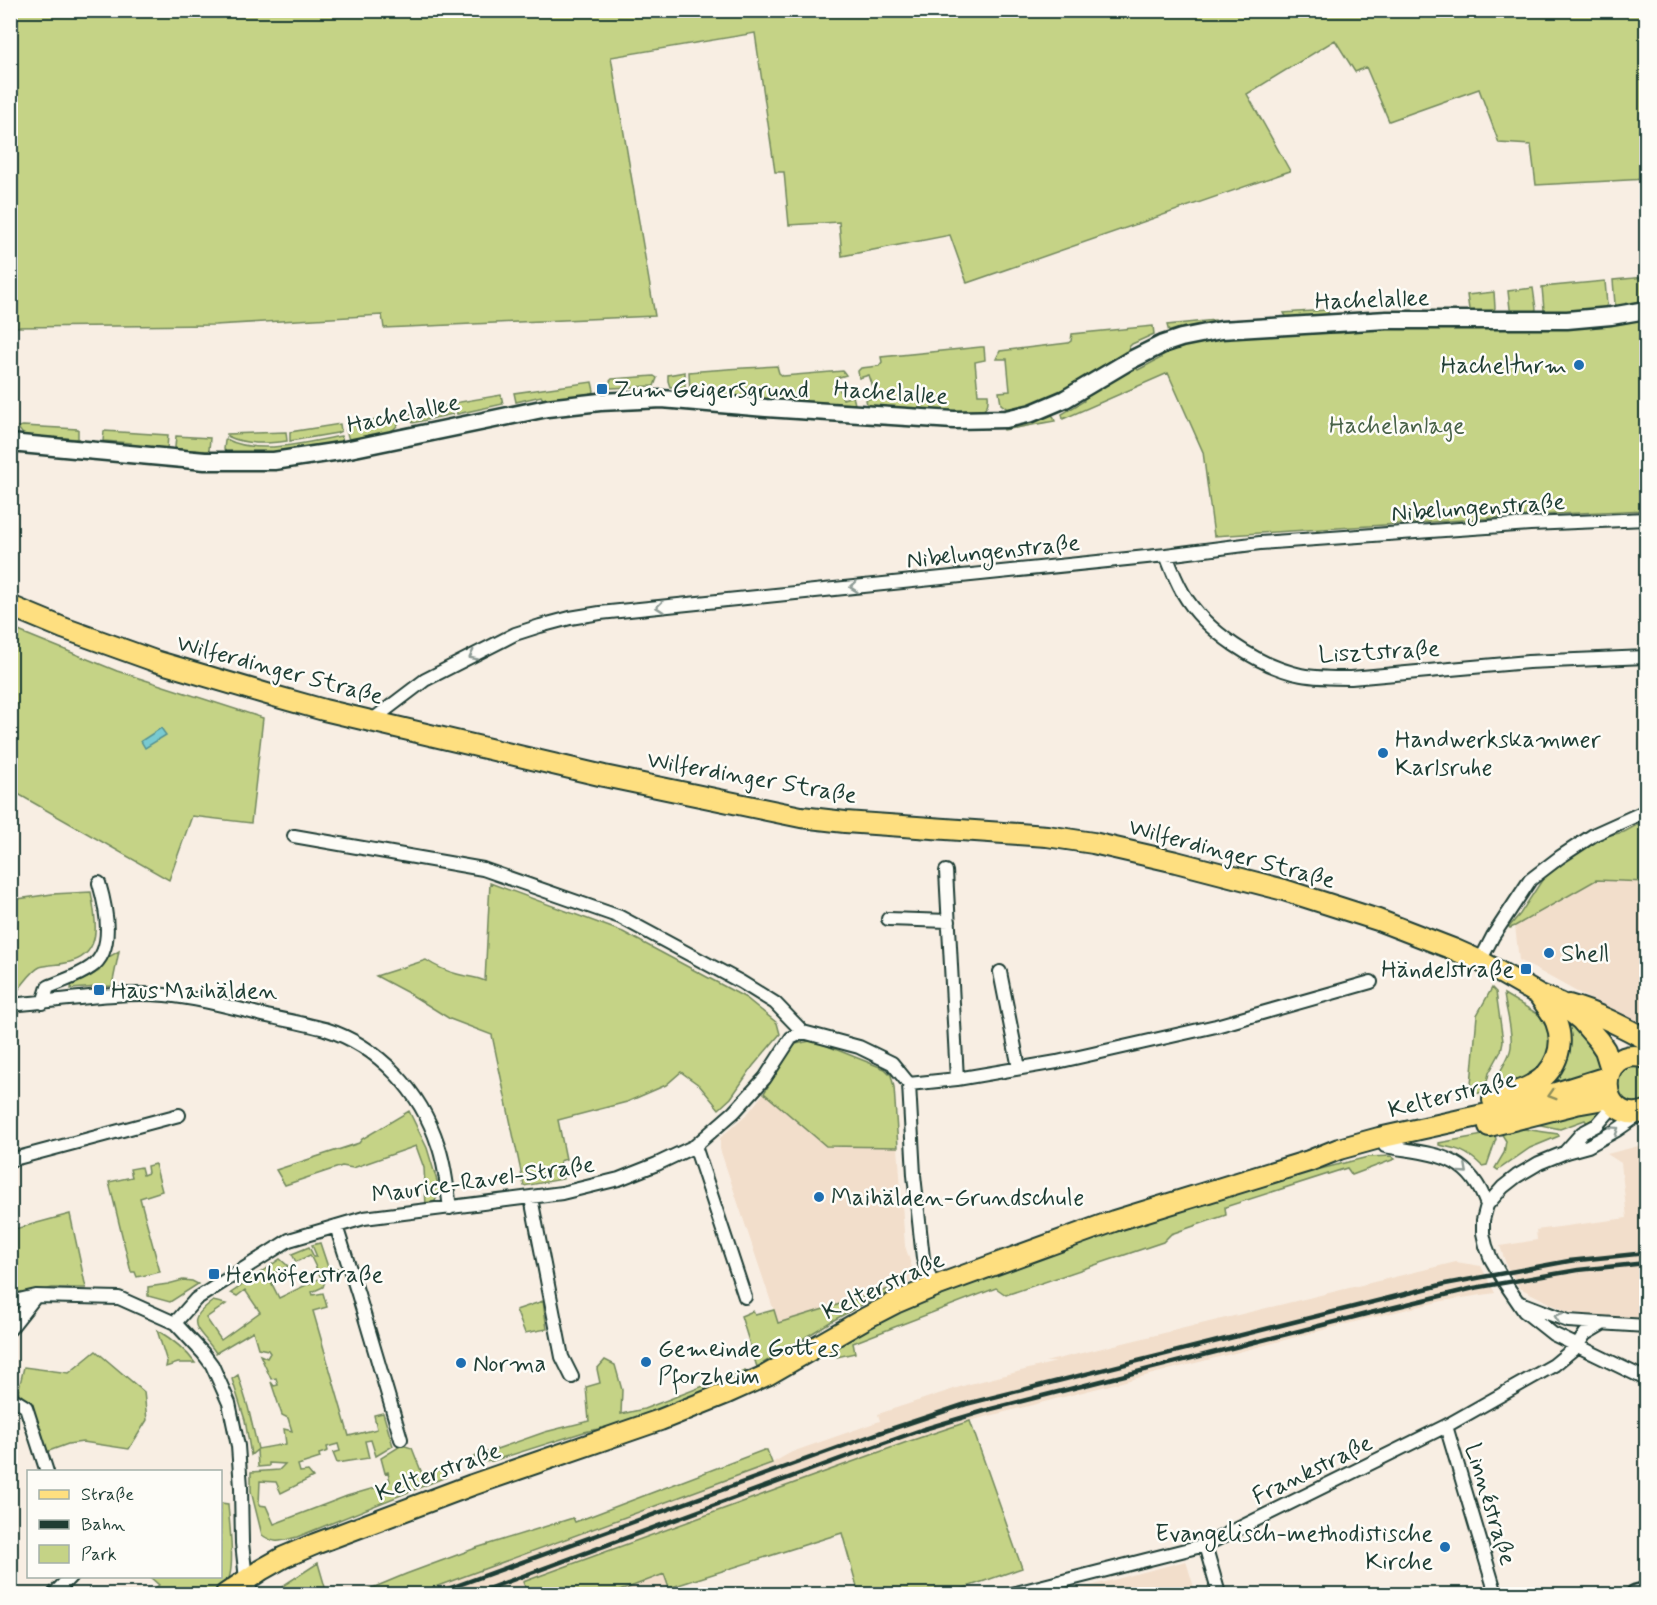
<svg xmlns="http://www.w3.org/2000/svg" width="1657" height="1605" viewBox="0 0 1657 1605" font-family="Mynerve,sans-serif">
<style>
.built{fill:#f2decb}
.green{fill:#c5d386;stroke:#72885d;stroke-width:1.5}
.water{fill:#79cad1;stroke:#559292;stroke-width:1.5}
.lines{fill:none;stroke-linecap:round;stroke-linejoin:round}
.minor-casing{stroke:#1f3d34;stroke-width:16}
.tertiary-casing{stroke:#1f3d34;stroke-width:21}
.primary-casing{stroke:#1f3d34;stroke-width:24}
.minor{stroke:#fdfcf7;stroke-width:12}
.tertiary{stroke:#fdfcf7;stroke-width:16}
.primary{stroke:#fedf80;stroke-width:20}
.rail{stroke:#1f3d34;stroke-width:4.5}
.oneway{stroke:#8e9c96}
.oneway2{stroke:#8e8e5a}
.poi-dot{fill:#1f6fb2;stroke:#fdfcf7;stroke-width:2}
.labels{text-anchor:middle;stroke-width:5;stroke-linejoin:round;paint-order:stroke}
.street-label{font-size:24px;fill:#1f3d34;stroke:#fdfcf7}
.poi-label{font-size:24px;fill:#1f3d34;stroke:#fdfcf7;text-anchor:start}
.park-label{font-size:24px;fill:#486248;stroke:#fdfcf7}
</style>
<rect width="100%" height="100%" fill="#f8eee3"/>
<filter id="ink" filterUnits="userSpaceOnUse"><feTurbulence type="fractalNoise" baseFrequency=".0167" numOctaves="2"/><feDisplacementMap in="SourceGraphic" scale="12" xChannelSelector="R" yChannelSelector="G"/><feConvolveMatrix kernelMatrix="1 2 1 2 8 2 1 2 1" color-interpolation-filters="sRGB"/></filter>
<g filter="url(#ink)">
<path class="built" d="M1596,880l50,2v148l-127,-70 -4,-34z
M764,1093l62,53 72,1 7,99 10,30 -4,6 -12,4 -121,37 -58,-174v-11l29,-26z
M1646,1144v174l-38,-1 -41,-5 -47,-24 -13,-21 -7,-21 37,-6 -1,-10 91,-12 -6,-55 -14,-9z
M1456,1262l25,4 14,27 -53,8 -72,17 -400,103 -63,21 -384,140 5,12h-112l273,-100 83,-31 20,-11 88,-31 -2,-7 88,-29 90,-23h-11z
M1186,1561l10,33h-137z
M664,1574l6,20h-58z"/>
<path class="green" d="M11,10l1635,1v168l-110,6 -5,-40 -32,-2 -20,-54 -90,32 -23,-54 -11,5 -20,-32 -88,54 43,77 -323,112 -17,-48 -108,21 -3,-34 -50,3 -5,-53h-9l-20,-139 -144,24 44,259 -271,12 -2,-13 -167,10 -200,2 -5,-101z
M1646,277v26l-28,4 -3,-3 -2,-24z
M1605,281l2,24 -3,4 -59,3 -1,-2 -2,-23z
M1533,288l3,21 -2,3h-21l-3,-3 -2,-18z
M1494,292l1,16 -3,4h-21l-2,-3 -2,-14z
M1327,310l2,4 -42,4 -3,-5z
M1646,316v194l-89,4 -343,22 -11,-84 -35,-79 -105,46 -1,-5 22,-13 -1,-4 52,-31 3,4 23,-12 -3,-7 52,-14 53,-4h77l56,-7z
M1215,320l1,3 -45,11 -2,-2 -2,-7z
M1153,326l1,8 -22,10 -3,3 1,5 -57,34 -38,19 -26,5 -8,-6 -2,-12 11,-1 -3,-32h-11l4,-8 68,-8 3,-2 1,-7z
M981,347h3l1,13 -10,2 3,32h10c1,10 -1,17 -12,19l-104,-5 -5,-4 -1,-4 10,-4 -7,-21 -10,3 -1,-7 3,-3 18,-2 3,-4 -1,-5z
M777,366l2,7 4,3 60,-5 3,4 -10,3 7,21 10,-3 2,8 -2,2 -110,-6 -30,-6 -23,-2 -1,-20c30,-3 58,-4 88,-6z
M685,372v15h-15l-2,-6v-6z
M654,376l3,2 -3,8 -43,2 -1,-1v-6l2,-2z
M592,382l2,9 -1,2 -49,8 -3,-5 -25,6 -2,-9z
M501,395l2,9 -46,10 -3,-11z
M451,404l2,10 -40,9 -3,-6 1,-4z
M1052,414l3,7 -51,9 -1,-3 23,-4z
M395,416l3,1 1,5c-6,16 -33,16 -48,19l-2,-1 -3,-10 3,-4z
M340,424l1,7 -4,2 -47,8v-9z
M23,426l55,3v10l-29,-2 -2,5c-12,-2 -23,-2 -29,-15z
M104,431l64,4 -1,14h-37l1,-6 -28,-2z
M286,432l1,9c-21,3 -41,4 -60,-5v-2z
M176,436l34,2 -1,12 -1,1 -32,-2 -1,-2z
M341,436l2,5 -3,3 -62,9 -51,1 -3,-5 1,-8 1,-2c32,17 81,3 115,-3z
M16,630l101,41 146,47 -12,105 -59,-7 -23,64 -158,-90 -1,-144z
M1646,820v62l-50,-2 -81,46 -5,2 -1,-1 11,-13 28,-43 48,-33 28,-6z
M490,883l133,49 123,66 31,25 3,11 -27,32 -22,32 -12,11 -20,-24 -18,-13 -15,13 -39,17 -69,18 8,39 -6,2 3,18 -39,7 -32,-151 -42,-16 -40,-25 -34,-18 50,-16c9,6 20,11 31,14 11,3 18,3 28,7z
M91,892c4,24 13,59 -18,69 -10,4 -22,3 -33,6 -8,3 -16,17 -23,24h-6v-91l41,-6z
M119,951l-7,35 -41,3 1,-7 15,-4 12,-7 8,-13z
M1492,988l4,4 7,49 -2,10 -12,22 -4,18 -15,5 7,-81z
M1504,994l47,28 1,33 -11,16 -45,21c-3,-18 13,-29 15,-45 2,-17 -5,-36 -7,-53z
M1573,1022l31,41 -5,8 -59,21 26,-65 2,-4z
M810,1041l10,2 65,26 6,6 3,12 4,60 -72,-1 -62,-53 23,-39 9,-10z
M1631,1065l15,3v34l-10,4 -18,-9c-2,-19 -5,-22 13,-32z
M1603,1107l-6,10 -10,6 -2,-3 -25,9 -29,-6z
M409,1111l18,37 13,43 -5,10 -9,5 -2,-38 -8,-22 -63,22 -11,-2 -57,19 -9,-15 83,-27 3,-4z
M1524,1129l34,5 1,2 -29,12 -32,22 -3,-2 9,-15 2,-12 -5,-8z
M1494,1133l2,6 -9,26 -5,1c-15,-15 -24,-17 -43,-21v-2z
M1391,1156l4,3 -43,16 -5,-7 -122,39 1,8 -55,19 -8,8 -157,53 -10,-7 -143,55 2,10 -18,4 -7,-7 82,-46 216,-77 149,-47 91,-23z
M155,1164l7,27 -22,7 20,74 -23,5 -2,-5h-4l-22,-90 23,-5 -2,-8 11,-2 2,8 5,-2 -1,-7z
M70,1214l16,74h-34l-41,10v-68z
M320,1243l9,27 8,-2 1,4 -11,3 -4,12 -11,5 1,3 10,-2 4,14 -14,4 36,125 28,-7 -3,-14 9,-2 10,33 -17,10 -5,-16 -6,1 4,17 -32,5 -4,-10 7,-2 -2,-7 -11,3 1,4 -9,3 1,4 -22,7 2,7 8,-1 5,6 -32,16 -5,-11 -16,-1 -1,24 7,1 8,18 73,-28 38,-11v-2l5,-2 -2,-9 -3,1 -4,-15 21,-13 10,3 11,28 24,-9 -1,10 -149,60c-16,4 -21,8 -35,-2l-11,-44v-19l28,-2 6,-6 -16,-1v3l-11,1 -1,-17 -6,5 -6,-35 -13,-41 6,-4 10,32 10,42 28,-5 -2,-15 8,2 -4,-13 -6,-3 -11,-33 3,4 4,-1 -2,-7 -5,1 -11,-24 7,3 3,-5 -2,-3 -10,-2 -5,-17 -37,22c-16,-24 -35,-29 -3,-52l13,3 -20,14 15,22 39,-28 -15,-22 -8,6 -6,-3 49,-34 8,7 -20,10 11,22 42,-20 -11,-23 -14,7 -4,-8 17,-7 5,10h3l-5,-12z
M183,1280l9,1 6,3 -28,18 -22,-6v-9l20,-3z
M899,1286l1,2 -35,15 -33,18 -75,46 -16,-51 12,-5 2,4 19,-5 4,13z
M543,1301l4,28 -22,4 -9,-23z
M157,1330c15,9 28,19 38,33h-17l-12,4 1,-5z
M96,1351l48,41 3,28 -18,29 -46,-7 -15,2 -22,8 -14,-45 -14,-15 6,-25 45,6z
M605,1360l10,5 7,25 -1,24 23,-5 101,-39 2,6 -35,16 -99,34 -29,6 -92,29 -10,1 -8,-5 71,-25 44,-11 -3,-34 14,-4 -3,-14z
M970,1421l52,147 -75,26h-88l-17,-61 -173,55 -5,-14 -52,20h-84l-5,-12 384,-140z
M764,1450h3l5,13 -356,131h-58l48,-20 70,-26 97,-30 2,4z
M221,1503l7,1c1,17 8,66 -1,78 -4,5 -10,9 -15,12h-64l11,-9 -9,-8 70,-1z
M318,1563l9,31h-47l4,-9z"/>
<path class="water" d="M161,728l5,7 -21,13 -4,-7z"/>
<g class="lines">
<g class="minor-casing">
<path id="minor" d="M1166,555c5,13 10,26 17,38 22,38 75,73 118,82 16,3 33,3 50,3l177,-16 118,-5
M371,721l54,-41 90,-46 25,-8 30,-8 30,-5 566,-58 94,-12 270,-19 116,-5
M294,836l189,33 137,48 121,65 34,21 28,29
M946,871l11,208
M888,919l61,2
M1480,961l13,-25 37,-56 30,-23 35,-23 51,-23
M1000,972l19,96
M43,1003l5,-16c14,-6 31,-11 43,-20 25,-17 15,-60 8,-84
M10,1005c50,-4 106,-14 155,-10 34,3 69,13 102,21 19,4 39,8 58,13 54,17 96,63 113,116 7,19 9,42 12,63
M909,1084l48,-5 100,-17 159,-36 155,-44
M1640,1114l-23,16 -29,16 -22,6 -27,11 -22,13 -14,11 -16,18 -4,15v13l3,13 5,13 14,24 19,28 29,23 93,45
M695,1146l50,151
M1385,1146c48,9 83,6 102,59
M1566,1151l16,-18 15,-8 14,-16 5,-3
M10,1160l169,-45
M531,1198l31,159 10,20
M336,1226l22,68 43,145
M10,1302l26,-6 83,2 56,25 28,30 9,12 17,38 9,43 3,41 1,56 4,36 6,15
M1521,1303l47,18 78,5
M175,1323l21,-24 93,-59 75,-22 198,-25 57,-14 38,-15 38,-18 39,-34 31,-34 26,-40 12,-6 56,15 33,16 17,21 5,91 9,83 10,29
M10,1329l26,-33
M10,1397l16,10 21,65
M1446,1426l50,168
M1205,1545l14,49
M54,1594l17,-18
M1012,1594l193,-49 241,-119 108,-61 23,-19 8,-12 17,-10"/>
</g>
<g class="tertiary-casing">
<path id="tertiary" d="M10,443l195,18h69l66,-10 207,-43 53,-6 62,-3 104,9 188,12 52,-1 26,-6 33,-14 64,-38 34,-17 18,-6 40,-8 166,-10h180l44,-4 35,-6
M1635,1594l11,-3"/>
</g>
<g class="primary-casing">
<path id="primary" d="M10,606l53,22 92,33 112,33 57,16 280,66 197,41 44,5 202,14 46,7 83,19 108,28 94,30 75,29 27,12 58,33 22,9 21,17 18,21 6,9 6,19
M1569,1005c28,8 52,21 77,34
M1646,1058c-53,-15 -49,70 0,53
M1493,1100c12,-5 27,-8 39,-15 23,-12 34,-38 24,-63 -4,-10 -12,-19 -18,-28
M1489,1126l87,-22 34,-6
M226,1594l35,-24 23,-13 31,-13 157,-59 188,-65 67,-27 40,-18 99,-57 29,-15 38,-16 181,-66 195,-60 30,-12 40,-11 113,-25 115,-36"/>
</g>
<use href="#minor" class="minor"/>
<use href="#tertiary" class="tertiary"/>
<use href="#primary" class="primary"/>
<path class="rail" d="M434,1594l445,-161 87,-29 479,-120 124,-23 77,-8
M474,1594l382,-141 65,-23 70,-21 375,-95 108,-26 104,-18 68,-7"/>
</g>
<defs><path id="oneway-chevron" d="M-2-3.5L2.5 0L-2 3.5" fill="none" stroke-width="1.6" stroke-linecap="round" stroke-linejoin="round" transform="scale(1.5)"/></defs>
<g class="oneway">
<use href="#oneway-chevron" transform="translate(854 587) rotate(174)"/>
<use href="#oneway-chevron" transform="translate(660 607) rotate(174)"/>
<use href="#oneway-chevron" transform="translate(473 656) rotate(153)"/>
<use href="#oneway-chevron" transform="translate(1615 1130) rotate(-34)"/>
<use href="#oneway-chevron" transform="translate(1464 1170) rotate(42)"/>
<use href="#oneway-chevron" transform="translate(1558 1317) rotate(-159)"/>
</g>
<use class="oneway2" href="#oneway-chevron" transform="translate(1552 1095) rotate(163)"/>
</g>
<g class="poi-dot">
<circle cx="1579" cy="365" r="6"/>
<rect x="596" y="383" width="12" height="12" rx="3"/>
<circle cx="1383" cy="753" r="6"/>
<circle cx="1549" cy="953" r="6"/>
<rect x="1520" y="963" width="12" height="12" rx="3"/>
<rect x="93" y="984" width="12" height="12" rx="3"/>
<circle cx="819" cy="1197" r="6"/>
<rect x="208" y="1268" width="12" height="12" rx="3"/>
<circle cx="646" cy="1362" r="6"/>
<circle cx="461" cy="1363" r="6"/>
<circle cx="1445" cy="1547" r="6"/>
</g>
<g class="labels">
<g class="street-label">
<text transform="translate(1372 299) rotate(-2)" y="8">Hachelallee</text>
<text transform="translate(891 392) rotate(4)" y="8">Hachelallee</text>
<text transform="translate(403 413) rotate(-12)" y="8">Hachelallee</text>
<text transform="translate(1478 507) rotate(-4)" y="8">Nibelungenstraße</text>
<text transform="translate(993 551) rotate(-6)" y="8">Nibelungenstraße</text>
<text transform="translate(1379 651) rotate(-3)" y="8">Lisztstraße</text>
<text transform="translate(280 669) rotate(15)" y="8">Wilferdinger Straße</text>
<text transform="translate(752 777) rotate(10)" y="8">Wilferdinger Straße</text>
<text transform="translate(1232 853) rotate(15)" y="8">Wilferdinger Straße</text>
<text transform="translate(1452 1094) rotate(-14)" y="8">Kelterstraße</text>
<text transform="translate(483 1179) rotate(-8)" y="8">Maurice-Ravel-Straße</text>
<text transform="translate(883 1285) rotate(-25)" y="8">Kelterstraße</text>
<text transform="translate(1312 1469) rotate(-26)" y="8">Frankstraße</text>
<text transform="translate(438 1471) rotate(-20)" y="8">Kelterstraße</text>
<text transform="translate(1491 1504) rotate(73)" y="8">Linnéstraße</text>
</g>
<g class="poi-label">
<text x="1567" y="373" text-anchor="end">Hachelturm</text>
<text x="614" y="397">Zum Geigersgrund</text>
<text x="1395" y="747">Handwerkskammer<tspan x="1395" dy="28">Karlsruhe</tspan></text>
<text x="1561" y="961">Shell</text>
<text x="1514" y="977" text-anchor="end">Händelstraße</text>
<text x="111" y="998">Haus Maihälden</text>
<text x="831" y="1205">Maihälden-Grundschule</text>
<text x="226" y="1282">Henhöferstraße</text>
<text x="658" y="1356">Gemeinde Gottes<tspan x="658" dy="28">Pforzheim</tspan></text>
<text x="473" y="1371">Norma</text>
<text x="1433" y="1541" text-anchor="end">Evangelisch-methodistische<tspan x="1433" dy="28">Kirche</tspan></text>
</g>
<g class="park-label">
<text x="1397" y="433">Hachelanlage</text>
</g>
</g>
<rect width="1657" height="1605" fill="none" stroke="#fdfcf7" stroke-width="36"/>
<rect x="18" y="18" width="1621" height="1569" fill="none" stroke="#1f3d34" stroke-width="2" filter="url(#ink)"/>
<rect x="27" y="1470" width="195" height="108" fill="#fdfcf7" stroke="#a4b0a9" stroke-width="1.5"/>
<rect x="39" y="1490" width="30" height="9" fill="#fedf80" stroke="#a4b0a9" stroke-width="1.5"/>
<text x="81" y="1500" font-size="18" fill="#1f3d34">Straße</text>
<rect x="39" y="1520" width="30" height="9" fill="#1f3d34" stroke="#a4b0a9" stroke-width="1.5"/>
<text x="81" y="1530" font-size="18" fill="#1f3d34">Bahn</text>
<rect x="39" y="1545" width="30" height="18" fill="#c5d386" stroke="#a4b0a9" stroke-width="1.5"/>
<text x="81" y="1560" font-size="18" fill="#1f3d34">Park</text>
</svg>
